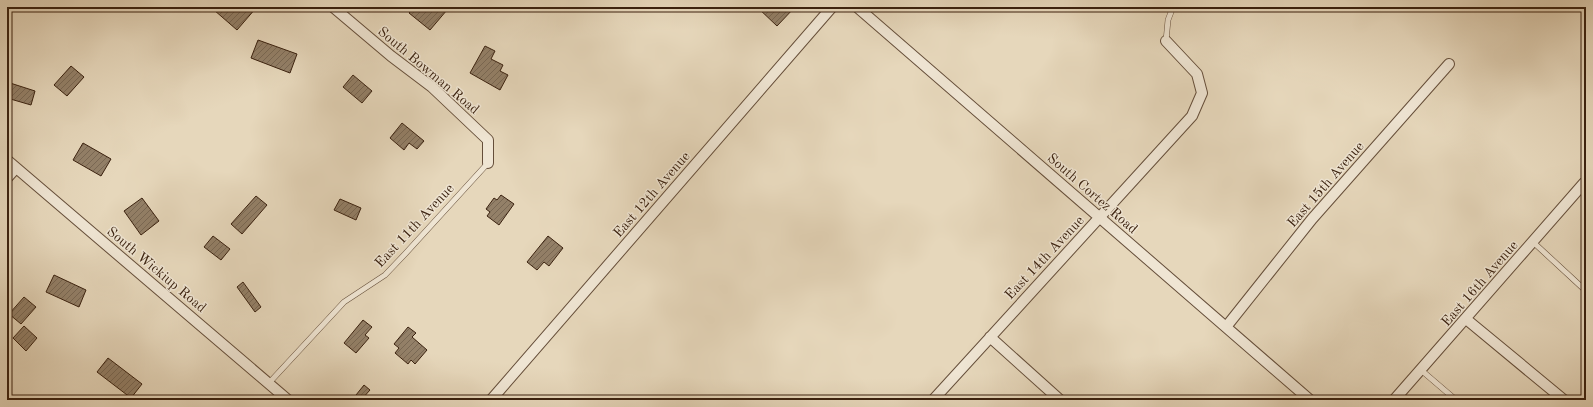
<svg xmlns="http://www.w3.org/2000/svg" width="1593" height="407" viewBox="0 0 1593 407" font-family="'Old Standard TT',serif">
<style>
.building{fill:url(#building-hatch);stroke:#3a210f}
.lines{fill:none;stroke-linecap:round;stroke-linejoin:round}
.lane-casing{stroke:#654e3a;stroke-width:6}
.street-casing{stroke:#654e3a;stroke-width:12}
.lane{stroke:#efe5d3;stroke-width:5}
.street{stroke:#efe5d3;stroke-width:10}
.labels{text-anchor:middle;stroke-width:3;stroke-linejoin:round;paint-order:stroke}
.street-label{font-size:14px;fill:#3a210f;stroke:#efe5d3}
</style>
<defs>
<pattern id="building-hatch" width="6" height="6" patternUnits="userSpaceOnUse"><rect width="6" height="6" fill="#938068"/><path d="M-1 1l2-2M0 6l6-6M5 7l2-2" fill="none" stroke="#796854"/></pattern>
</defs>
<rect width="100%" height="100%" fill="#e6d7bb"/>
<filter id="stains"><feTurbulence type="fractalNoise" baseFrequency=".005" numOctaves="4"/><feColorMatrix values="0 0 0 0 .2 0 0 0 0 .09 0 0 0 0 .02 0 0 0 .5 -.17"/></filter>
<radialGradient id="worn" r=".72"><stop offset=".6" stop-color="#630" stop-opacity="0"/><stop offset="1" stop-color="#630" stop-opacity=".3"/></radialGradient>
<path class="building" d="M217,7h38l1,1 -19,22 -23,-20z
M414,7h29l4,3 -17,20 -21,-17z
M757,7h38l-18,19z
M258,40l39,14 -7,19 -39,-15z
M485,46l10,5 -4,8 12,6 -3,6 8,4 -8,15 -30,-17z
M71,66l13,11 -17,19 -13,-11z
M353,75l19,16 -10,12 -19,-16z
M7,82l28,9 -4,14 -24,-7z
M402,123l22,18 -7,8 -8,-6 -5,7 -14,-12z
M83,143l28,16 -10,17 -28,-16z
M501,195l13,9 -15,21 -12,-9 3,-4 -4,-3 8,-11 3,2z
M256,196l11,9 -25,29 -11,-10z
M142,198l17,23 -18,14 -17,-24z
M340,199l21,9 -5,12 -22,-10z
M213,236l17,13 -9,11 -17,-13z
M548,236l15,12 -14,18 -5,-4 -7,8 -10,-8z
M54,275l32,15 -7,17 -33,-15z
M243,282l18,25 -6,5 -18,-25z
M24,297l12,10 -15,17 -12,-10z
M363,320l9,7 -7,8 4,3 -13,15 -12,-10z
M24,326l13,12 -11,13 -13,-13z
M408,327l8,6 -4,4 15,13 -12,14 -4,-4 -3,4 -13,-11 4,-5 -5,-4z
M108,358l34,26 -11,14 -34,-26z
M364,385l6,5 -9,10h-9z"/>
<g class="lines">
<g class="lane-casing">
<path id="lane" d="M1166,41l2,-21 5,-13
M1533,242l53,49
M1421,370l35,30
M269,383l75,-81 41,-27 20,-21 83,-91"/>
</g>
<g class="street-casing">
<path id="street" d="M333,7l58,49 41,31 56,53v23
M857,7l453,393
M7,160l281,240
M7,178l9,-10
M1466,319l98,81
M1226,327l86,-108 137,-155
M990,337l70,63
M491,400l341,-393
M933,400l259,-284 10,-23 -5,-19 -31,-33
M1394,400l190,-217"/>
</g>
<use href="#lane" class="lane"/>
<use href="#street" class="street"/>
</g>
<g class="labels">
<g class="street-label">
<text transform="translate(429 70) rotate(40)" y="5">South Bowman Road</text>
<text transform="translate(1325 184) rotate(-49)" y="5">East 15th Avenue</text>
<text transform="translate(1093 193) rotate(41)" y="5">South Cortez Road</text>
<text transform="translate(651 194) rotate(-49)" y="5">East 12th Avenue</text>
<text transform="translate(414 225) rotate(-47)" y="5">East 11th Avenue</text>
<text transform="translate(1044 257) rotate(-47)" y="5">East 14th Avenue</text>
<text transform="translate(157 269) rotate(40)" y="5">South Wickiup Road</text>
<text transform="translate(1479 283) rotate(-49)" y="5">East 16th Avenue</text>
</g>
</g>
<rect width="1593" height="407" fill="none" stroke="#e6d7bb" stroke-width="24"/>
<rect x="8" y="8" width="1577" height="391" fill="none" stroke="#3a210f" stroke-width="2"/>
<rect x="12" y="12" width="1569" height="383" fill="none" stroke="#3a210f"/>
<rect width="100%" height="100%" filter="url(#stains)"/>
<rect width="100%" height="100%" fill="url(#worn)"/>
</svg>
